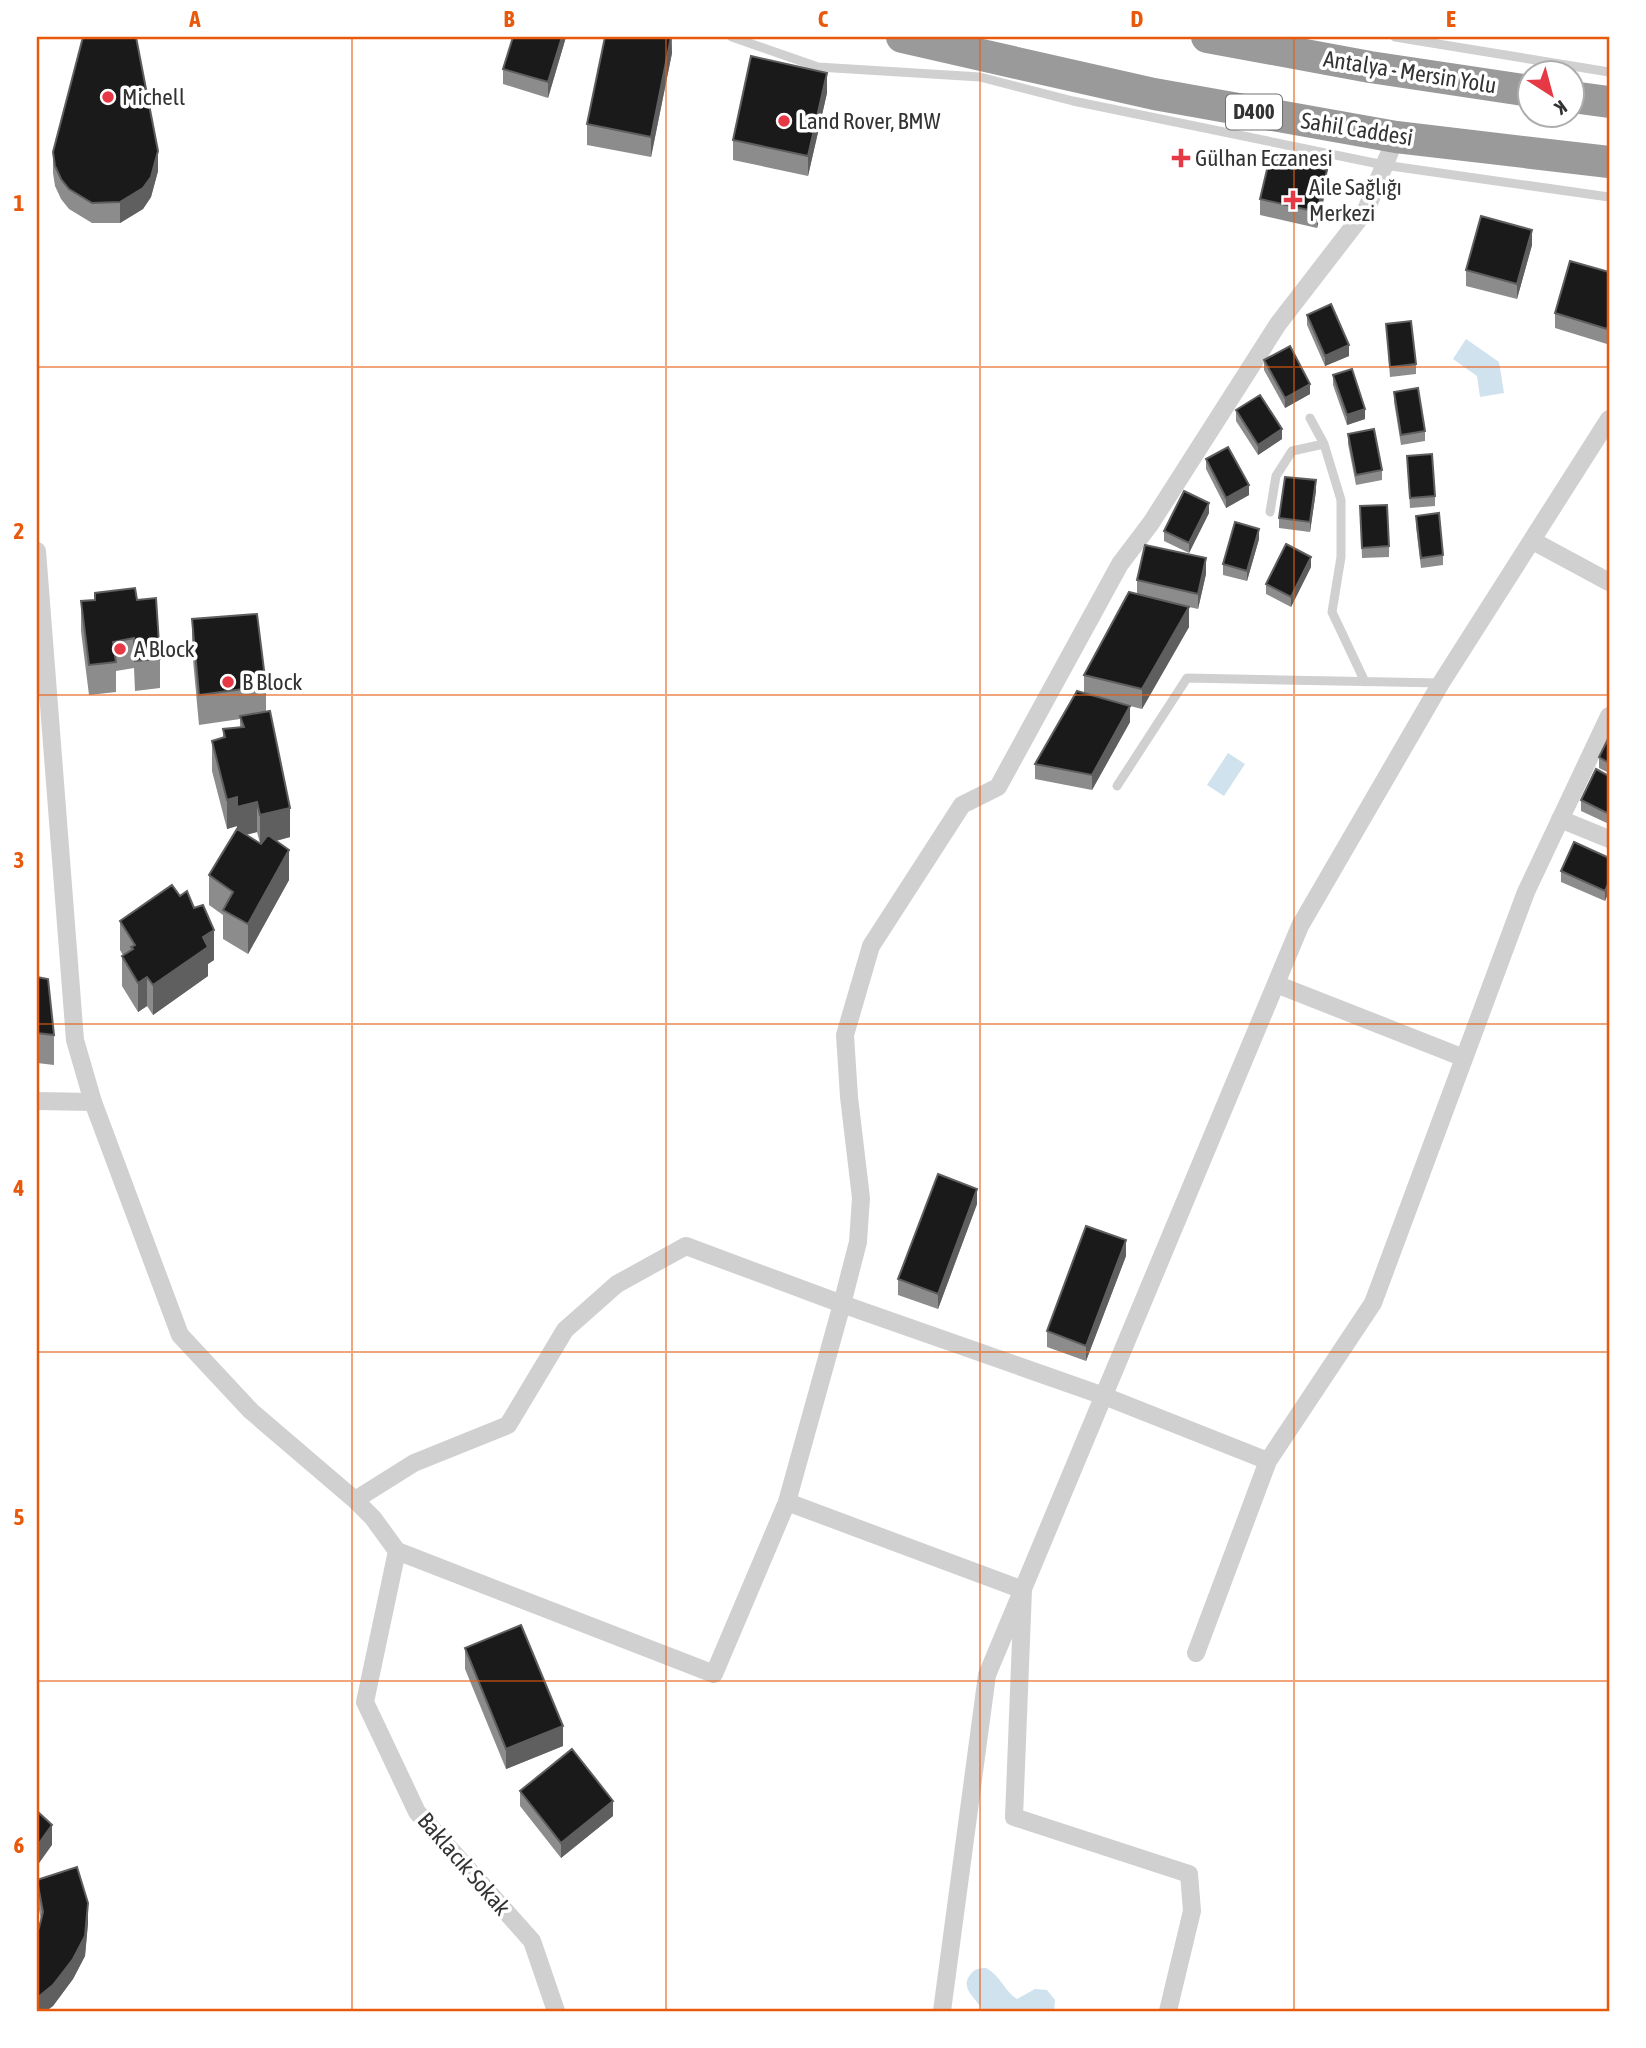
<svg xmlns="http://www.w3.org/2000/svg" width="1646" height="2048" viewBox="0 0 1646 2048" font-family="'Asap Condensed',sans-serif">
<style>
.water{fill:#cfe2ee}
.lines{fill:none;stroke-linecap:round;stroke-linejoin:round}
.lane{stroke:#d0d0d0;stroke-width:9}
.street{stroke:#d0d0d0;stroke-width:18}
.highway{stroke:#9a9a9a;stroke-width:32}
.wall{fill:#8c8c8c;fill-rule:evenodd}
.shaded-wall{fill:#5f5f5f}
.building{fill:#1a1a1a;stroke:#5f5f5f;stroke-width:2}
.grid{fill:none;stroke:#e8590c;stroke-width:2;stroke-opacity:0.55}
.poi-dot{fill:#e63946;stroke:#fff;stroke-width:2.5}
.labels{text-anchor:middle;stroke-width:7;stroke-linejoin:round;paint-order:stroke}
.shield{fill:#fff;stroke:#707070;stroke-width:2}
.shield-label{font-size:21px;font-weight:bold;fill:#333}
.street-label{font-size:23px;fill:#333;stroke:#fff}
.poi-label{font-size:23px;fill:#333;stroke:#fff;text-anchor:start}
.neatline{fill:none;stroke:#e8590c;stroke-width:2.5}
.grid-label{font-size:23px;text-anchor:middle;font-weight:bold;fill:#e8590c}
</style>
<rect width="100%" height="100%" fill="#fff"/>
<path class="water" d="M1466,339l33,23 5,31 -24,4 -3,-21 -24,-17z
M1228,753l17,11 -21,32 -17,-11z
M986,1968c14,7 19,24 31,31l18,-10 12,1 8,10 -1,11h-71c-5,-12 -24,-22 -13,-36 4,-6 9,-7 16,-7z"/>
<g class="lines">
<path class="lane" d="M732,37l86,30 162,10 93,24 311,64 225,32
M1395,37l214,35
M1310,418l14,26 17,56v57l-9,55 33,70
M1270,512l6,-36 16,-25 32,-7
M1117,786l70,-108 254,5"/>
<path class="street" d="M1533,541l76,41
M37,551l38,489 18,62 87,233 71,76 104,89 18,18 24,33 317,123 73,-172 236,88 -9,227 175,57 3,37 -24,100
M1560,819l49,20
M1276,984l188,74
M37,1101l56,1
M355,1500l59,-37 94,-38 57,-95 52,-46 69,-38 156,58 16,-62 3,-44 -12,-101 -4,-62 26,-89 91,-141 36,-18 122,-223 31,-41 127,-199 88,-114 30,-73
M787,1502l55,-198 262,92 164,65 105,-158 153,-411 83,-176
M397,1551l-32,151 52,110 115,129 24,70
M1196,1653l72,-192
M942,2011l45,-336 313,-749 141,-243 168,-264"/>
<path class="highway" d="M902,37l252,57 242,43 213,25
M1207,37l163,30 160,24
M1572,97l37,5"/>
</g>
<path class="wall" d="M566,37l-18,61 -45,-14v-15z
M672,37v16l-21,104 -64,-12v-21z
M827,93l-19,83 -75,-16v-20z
M53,152l105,19 -7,26 -8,12 -23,14h-28l-23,-14 -8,-10 -6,-13 -2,-13z
M1327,185l-10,43 -57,-13v-16z
M1532,245l-15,54 -51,-13v-16z
M1609,272l-2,72 -52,-16v-15z
M1307,315l42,41 -24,10 -18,-41z
M1386,324l30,40v10l-26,3z
M1264,360l46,34 -25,14 -21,-38z
M1333,375l32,44 -18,6 -14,-40z
M1394,392l31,39v10l-24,4 -7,-43z
M1236,410l46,29 -24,16 -22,-34z
M1348,434l34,36v10l-26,5 -8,-41z
M1407,456l28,40v10l-25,2z
M1206,459l43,36 -23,13 -20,-39z
M1316,491l-6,41 -31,-4v-10z
M1360,506l29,40v11l-27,1z
M1209,513l-20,40 -25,-12v-10z
M1416,516l27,39v10l-22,3 -5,-42z
M1259,539l-12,42 -24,-6v-11z
M1311,567l-20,40 -25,-13v-10z
M1206,574l-8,35 -9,-2v20l-47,82 -12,-3v16l-38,68 -57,-11v-15l49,-71v-18l53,-81v-14z
M137,600l23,59v29l-25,3 -1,-23 -18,3v21l-27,3 -8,-64v-30z
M192,619l74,67v26l24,125 -14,4 13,39 -41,74 -25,-15v-24l-14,-10v-30l28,-46v-3l-10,3 -15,-58v-30l11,-3v-9l17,-1v-9l-41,6 -7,-76zM257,832l3,11 -14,-8z
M1609,737v36l-10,-5v-11z
M1609,776v48l-28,-13v-11z
M1609,858l-4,43 -44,-19v-11z
M120,921l94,39 -6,4v12l-55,39 -6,-9 -9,6 -16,-26v-30l1,-1 -3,-5z
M37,977l17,58v30l-17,-2z
M977,1204l-39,105 -40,-14v-16z
M1126,1256l-40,105 -39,-14v-16z
M465,1648l98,98 -57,23 -41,-100z
M520,1791l93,25 -52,42 -41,-52z
M37,1880l51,43 -3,33 -12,23 -20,27 -7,5h-9l2,-83 2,-8 -4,-20z"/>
<path class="shaded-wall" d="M562,37h4l-18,61v-16z
M671,37l1,16 -21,104v-20z
M827,73v20l-19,83v-20z
M158,151v20l-7,26 -8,12 -23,14v-21z
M1327,170v15l-10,43v-16z
M1532,230v15l-15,54v-15z
M1609,323v15l-2,6v-15z
M1349,345v11l-24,10v-10z
M1310,384v10l-25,14v-10z
M1365,409v10l-18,6v-10z
M1282,429v10l-24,16v-10z
M1316,480v11l-6,41v-10z
M1249,485v10l-23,13v-10z
M1209,503v10l-20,40v-10z
M1259,529v10l-12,42v-10z
M1311,557v10l-20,40v-10z
M1206,558v16l-8,35v-15z
M1189,607v20l-47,82v-20z
M1130,706v16l-38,68v-15z
M237,797v29l-10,3v-29z
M257,802v30l-20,5v-30z
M290,808v29l-30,8v-30z
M289,850v30l-41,74v-30z
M1609,882v10l-4,9v-10z
M214,930v30l-6,4v12l-55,39v-30l50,-48z
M147,977v29l-9,6v-29z
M977,1189v15l-39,105v-15z
M1126,1240v16l-40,105v-15z
M563,1726v20l-57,23v-20z
M613,1801v15l-52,42v-15z
M52,1825v20l-15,21v-20z
M88,1903v20l-3,33 -12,23 -20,27 -7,5h-9v-13z"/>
<path class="building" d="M83,37h53l22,114 -7,26 -8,11 -23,14 -28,1 -23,-14 -8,-10 -6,-13 -2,-14z
M513,37h49l-14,45 -45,-13z
M605,37h66l-20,100 -64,-13z
M751,56l76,17 -19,83 -75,-16z
M1270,157l57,13 -10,42 -57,-13z
M1481,216l51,14 -15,54 -51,-14z
M1570,261l39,11v51l-2,6 -52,-16z
M1331,304l18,41 -24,11 -18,-41z
M1411,321l5,43 -26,3 -4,-43z
M1290,346l20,38 -25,14 -21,-38z
M1352,369l13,40 -18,6 -14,-40z
M1418,388l7,43 -24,4 -7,-43z
M1260,395l22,34 -24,16 -22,-35z
M1374,429l8,41 -26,5 -8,-41z
M1228,447l21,38 -23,13 -20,-39z
M1432,454l3,42 -25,2 -3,-42z
M1285,477l31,3 -6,42 -31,-4z
M1184,491l25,12 -20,40 -25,-12z
M1387,505l2,41 -27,2 -2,-42z
M1439,513l4,42 -22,3 -5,-42z
M1235,522l24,7 -12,42 -24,-7z
M1286,544l25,13 -20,40 -25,-13z
M1145,545l61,13 -8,36 -61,-14z
M135,588l2,12 19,-2 4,61 -25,2 -1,-23 -21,4 3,20 -27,3 -8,-64 14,-1v-7z
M1129,592l60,15 -47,82 -58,-14z
M257,614l9,72 -67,9 -7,-76z
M1077,691l53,15 -38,69 -57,-11z
M270,711l20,97 -30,7 -3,-13 -20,5v-10l-10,3 -15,-59 13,-4 -2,-8 21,-2 -4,-11z
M1609,737v26l-10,-6z
M1596,769l13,7v38l-28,-14z
M237,829l24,15 7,-9 21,15 -41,74 -25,-14 10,-18 -24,-17z
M1574,842l35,16v24l-4,9 -44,-20z
M172,885l8,11 7,-5 7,17 9,-3 11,25 -11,7 5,10 -55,38 -6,-8 -9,6 -16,-27 11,-7 -2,-2 4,-2 -15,-24z
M37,977l11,2 6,56 -17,-2z
M938,1174l39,15 -39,105 -40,-15z
M1086,1226l40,14 -40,106 -39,-15z
M521,1625l42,101 -57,23 -41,-101z
M572,1749l41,52 -52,42 -41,-52z
M37,1811l15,14 -15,21z
M77,1867l11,36 -3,33 -12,23 -20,26 -16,13v-66l2,-4 4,-16 -6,-32z"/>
<path class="grid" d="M352,37v1974M666,37v1974M980,37v1974M1294,37v1974M37,367h1572M37,695h1572M37,1024h1572M37,1352h1572M37,1681h1572"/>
<g class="poi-dot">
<circle cx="108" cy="97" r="7"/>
<circle cx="784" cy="121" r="7"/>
<path d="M1177.5 147.5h7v7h7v7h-7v7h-7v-7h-7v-7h7z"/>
<path d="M1289.5 189.5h7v7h7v7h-7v7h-7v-7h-7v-7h7z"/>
<circle cx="120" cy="649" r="7"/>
<circle cx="228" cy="682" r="7"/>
</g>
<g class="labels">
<rect class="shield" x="1226" y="94.5" width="56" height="35" rx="5"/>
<g class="shield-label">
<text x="1254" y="119">D400</text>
</g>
<g class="street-label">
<text transform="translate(1410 72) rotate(9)" y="8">Antalya - Mersin Yolu</text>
<text transform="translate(1357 129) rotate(9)" y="8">Sahil Caddesi</text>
<text transform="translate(464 1864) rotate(49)" y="8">Baklacık Sokak</text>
</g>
<g class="poi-label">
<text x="122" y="105">Michell</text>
<text x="798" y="129">Land Rover, BMW</text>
<text x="1195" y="166">Gülhan Eczanesi</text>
<text x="1309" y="195">Aile Sağlığı<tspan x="1309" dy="26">Merkezi</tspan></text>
<text x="134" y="657">A Block</text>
<text x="242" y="690">B Block</text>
</g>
</g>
<rect width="1646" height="2048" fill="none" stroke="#ffffff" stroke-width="77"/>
<g transform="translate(1551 94) rotate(144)"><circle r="33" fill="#ffffff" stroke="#adadad" stroke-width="2"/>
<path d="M0-5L12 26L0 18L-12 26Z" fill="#e63946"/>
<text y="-10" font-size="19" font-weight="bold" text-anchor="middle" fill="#333333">K</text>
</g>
<rect x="38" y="38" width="1570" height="1972" class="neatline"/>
<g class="grid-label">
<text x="195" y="27">A</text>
<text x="509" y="27">B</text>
<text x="823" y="27">C</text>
<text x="1137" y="27">D</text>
<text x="1451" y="27">E</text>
<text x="19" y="211">1</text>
<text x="19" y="539">2</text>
<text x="19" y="868">3</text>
<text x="19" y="1196">4</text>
<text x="19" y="1525">5</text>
<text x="19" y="1853">6</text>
</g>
</svg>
